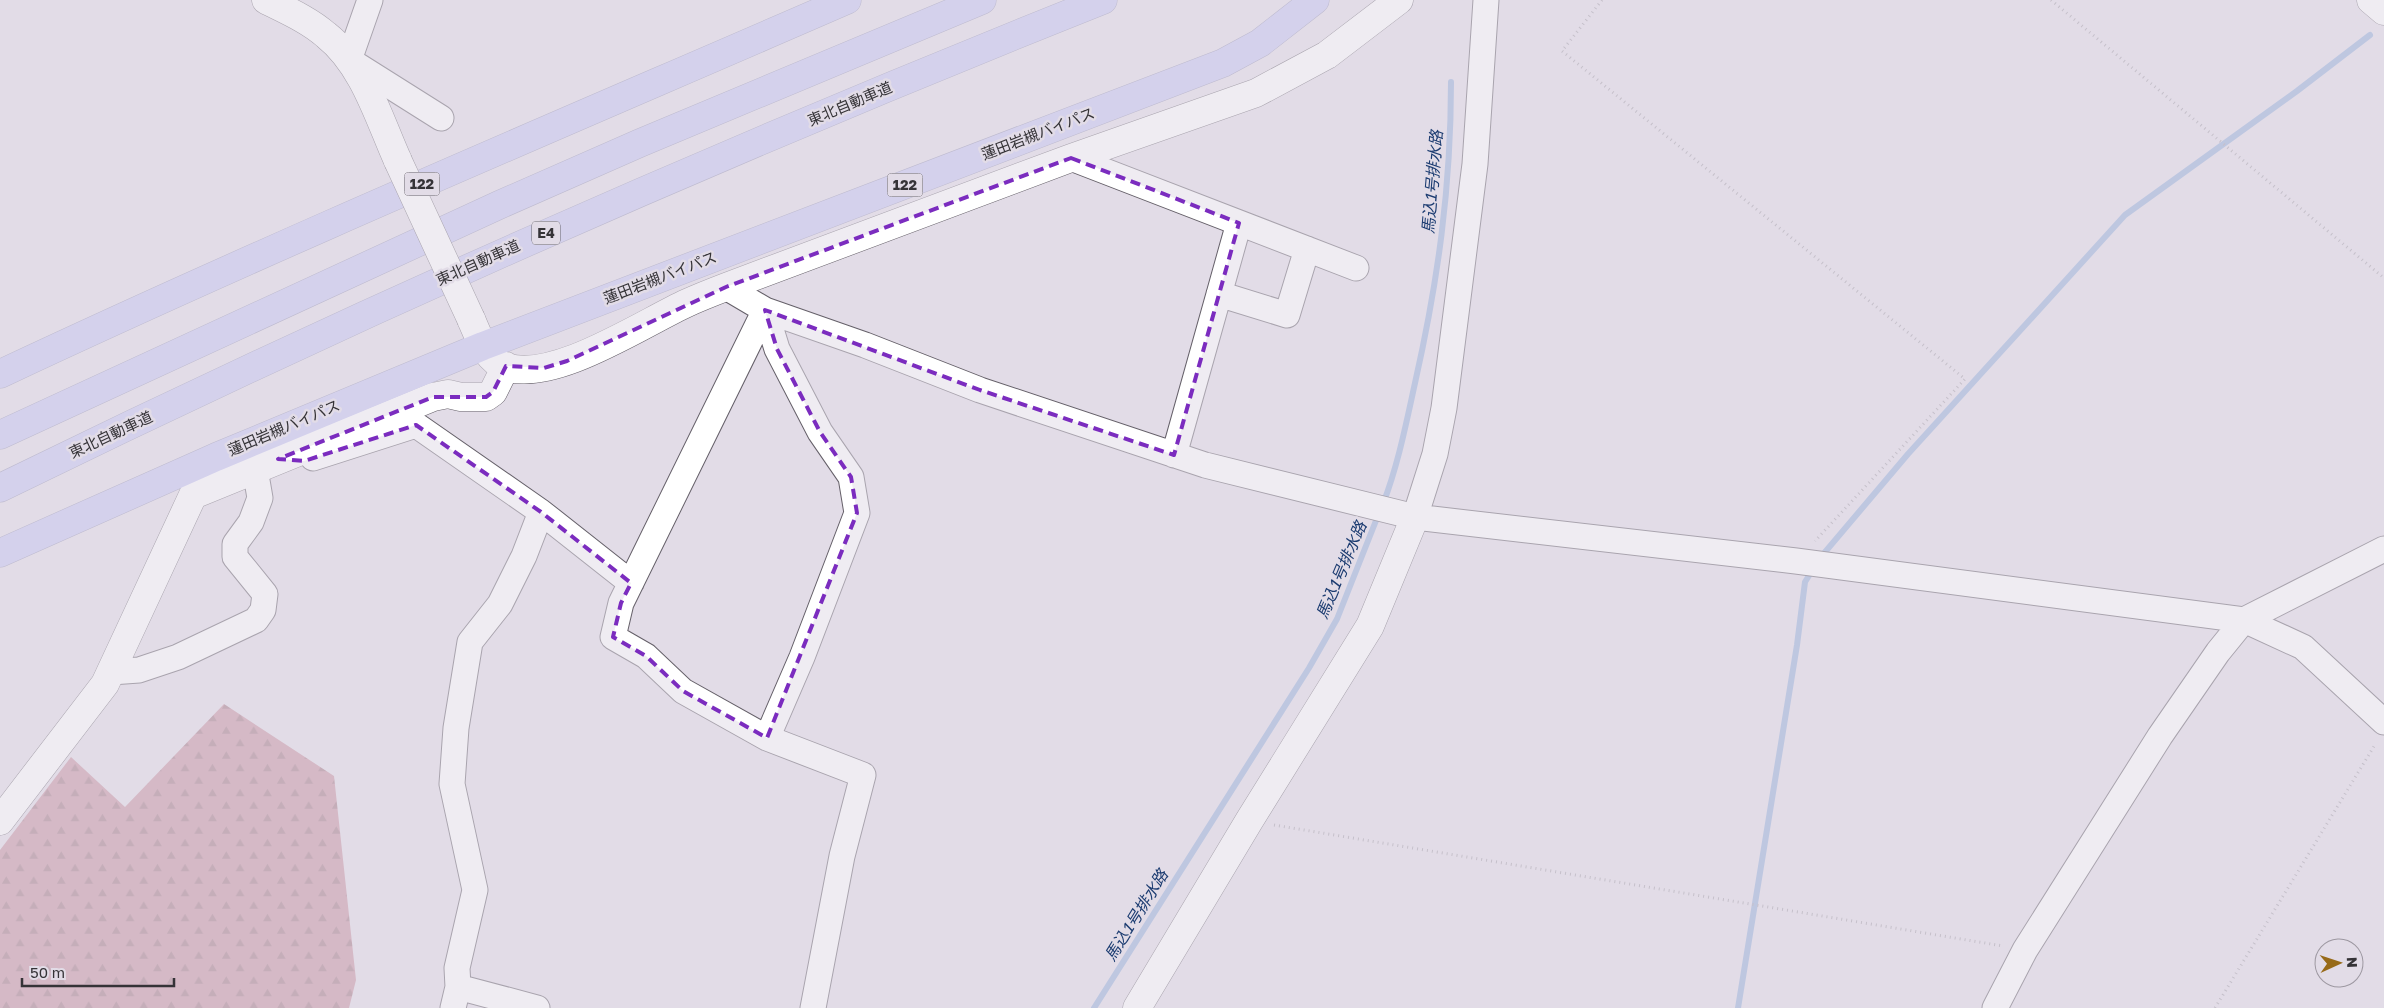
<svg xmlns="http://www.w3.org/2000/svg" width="2384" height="1008" viewBox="0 0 2384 1008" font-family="'Golos Text','Noto Sans JP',sans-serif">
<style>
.forest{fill:url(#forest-firs)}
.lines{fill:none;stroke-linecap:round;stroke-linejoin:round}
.stream{stroke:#93add8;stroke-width:6}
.street-casing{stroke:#656069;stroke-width:27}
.secondary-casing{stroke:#656069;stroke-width:29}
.highway-casing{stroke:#9291b1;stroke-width:29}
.path{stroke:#a39ea7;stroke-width:3;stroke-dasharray:1 4;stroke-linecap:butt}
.street{stroke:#fff;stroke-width:25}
.secondary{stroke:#fff;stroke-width:28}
.highway{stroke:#c4c4f2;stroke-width:28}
.secondary-bridge-casing{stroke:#656069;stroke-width:29;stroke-linecap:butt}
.secondary-bridge{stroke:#fff;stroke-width:28}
.marked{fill:none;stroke:#7b2cbf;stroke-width:4;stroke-dasharray:10 6;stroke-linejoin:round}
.labels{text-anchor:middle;stroke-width:5;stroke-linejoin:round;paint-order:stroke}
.shield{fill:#e2dce7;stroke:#69666c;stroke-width:1}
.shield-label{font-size:14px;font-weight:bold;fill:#353337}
.street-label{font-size:15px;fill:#353337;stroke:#e2dce7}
.water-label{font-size:16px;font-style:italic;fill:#1c3c71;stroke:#e2dce7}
</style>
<defs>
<pattern id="forest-firs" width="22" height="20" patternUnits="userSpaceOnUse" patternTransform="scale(1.25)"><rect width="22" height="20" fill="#c68f9e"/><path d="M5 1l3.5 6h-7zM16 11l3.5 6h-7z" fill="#a27582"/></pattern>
</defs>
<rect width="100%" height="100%" fill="#e2dce7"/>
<path class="forest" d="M224,704l110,72 22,204 -7,28h-349v-158l71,-93 54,50z"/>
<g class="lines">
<path class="stream" d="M1383,504c15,-39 23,-80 32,-121 23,-102 36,-196 36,-301
M1820,558l88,-104 217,-239 172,-124 73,-56
M1094,1008l215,-340 28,-49 42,-106
M1738,1008l59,-363 8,-63 8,-13"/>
<g class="street-casing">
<path id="street" d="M370,0l-21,60 92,58
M1071,158l285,110
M726,287l39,23 100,35 115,45 225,75 210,52 381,44 448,59 59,27 81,75
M1219,294l68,21 20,-66
M765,310l12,39 43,83 31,45 6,36 -55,144 -35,81 96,37 -21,81 -29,152
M765,310l-144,293 -8,34 33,19 37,35 84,47
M1174,455l65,-232
M313,458l103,-33 125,87 -17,44 -24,48 -30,38 -14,86 -4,56 23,106 -18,78 1,19 -5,21
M541,512l90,71
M1415,517l20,-63 9,-46 31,-244 11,-164
M111,672l28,-2 39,-13 78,-37 7,-10 2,-16 -30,-37v-13l16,-22 9,-24 -5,-29
M458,987l79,21
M1995,1008l30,-58 135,-214 58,-84 26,-32 140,-71"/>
</g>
<g class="secondary-casing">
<path id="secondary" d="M266,0c20,10 43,20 60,35 38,30 53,84 72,126
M2371,0l13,11
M471,319c8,18 15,41 35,48 48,16 137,-44 181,-64 13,-6 26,-11 39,-16l345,-129 185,-65 71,-38 72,-55
M0,821l105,-137 88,-189 240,-98 15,-3 13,3h25l7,-5 13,-26
M1137,1008l112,-187 121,-195 45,-109"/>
</g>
<g class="highway-casing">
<path id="highway" d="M0,374c279,-131 564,-251 847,-374
M0,435l499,-230 141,-62 342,-143
M0,488c361,-177 729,-339 1103,-488
M0,553l216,-96 267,-111 740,-283 37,-20 55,-43"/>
</g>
<path class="path" d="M1602,0l-40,51 403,328 -150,162
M2051,0l333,278
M1274,825l729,121
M2215,1008l161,-265"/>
<use href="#street" class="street"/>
<use href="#secondary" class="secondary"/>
<use href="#highway" class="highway"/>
<g class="secondary-bridge-casing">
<path id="secondary-bridge" d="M398,161l73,158"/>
</g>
<use href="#secondary-bridge" class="secondary-bridge"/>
</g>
<path d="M0 0H2384V1008H0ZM1071,158l168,65 -65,232 -194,-65 -215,-80 12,39 43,83 31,45 6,36 -90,225 -84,-47 -37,-35 -33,-19 8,-34 10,-20 -90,-71 -125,-87 -112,36 -26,-2 155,-62h53l7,-5 13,-26 38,2 23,-7 159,-74z" fill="#e2dce7" fill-opacity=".55" fill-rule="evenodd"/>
<path class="marked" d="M1071,158l168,65 -65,232 -194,-65 -215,-80 12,39 43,83 31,45 6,36 -90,225 -84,-47 -37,-35 -33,-19 8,-34 10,-20 -90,-71 -125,-87 -112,36 -26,-2 155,-62h53l7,-5 13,-26 38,2 23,-7 159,-74z"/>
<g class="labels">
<g class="shield">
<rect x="404.5" y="172.5" width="35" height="23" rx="4"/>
<rect x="887.5" y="173.5" width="35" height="23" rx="4"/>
<rect x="532" y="221.5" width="28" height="23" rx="4"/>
</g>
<g class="shield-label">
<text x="422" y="189">122</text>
<text x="905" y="190">122</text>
<text x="546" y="238">E4</text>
</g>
<g class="street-label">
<text transform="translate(850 104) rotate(-23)" y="5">東北自動車道</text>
<text transform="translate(1038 134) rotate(-21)" y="5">蓮田岩槻バイパス</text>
<text transform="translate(478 263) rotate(-24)" y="5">東北自動車道</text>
<text transform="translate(660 278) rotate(-21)" y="5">蓮田岩槻バイパス</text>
<text transform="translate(284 428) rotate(-23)" y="5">蓮田岩槻バイパス</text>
<text transform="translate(111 435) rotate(-25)" y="5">東北自動車道</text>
</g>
<g class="water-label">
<text transform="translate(1432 182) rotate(-85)" y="6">馬込1号排水路</text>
<text transform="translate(1341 570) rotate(-67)" y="6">馬込1号排水路</text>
<text transform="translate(1136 915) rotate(-58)" y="6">馬込1号排水路</text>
</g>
</g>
<g transform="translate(2339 963) rotate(87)"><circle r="24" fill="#e2dce7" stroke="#9d98a1"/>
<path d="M0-4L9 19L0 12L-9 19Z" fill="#976a18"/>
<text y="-8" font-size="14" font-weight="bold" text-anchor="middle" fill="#353337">N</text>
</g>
<path d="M22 978v8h152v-8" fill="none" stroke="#353337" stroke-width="2.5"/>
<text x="30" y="978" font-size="15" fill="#353337" stroke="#e2dce7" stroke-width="4" paint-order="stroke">50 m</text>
</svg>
